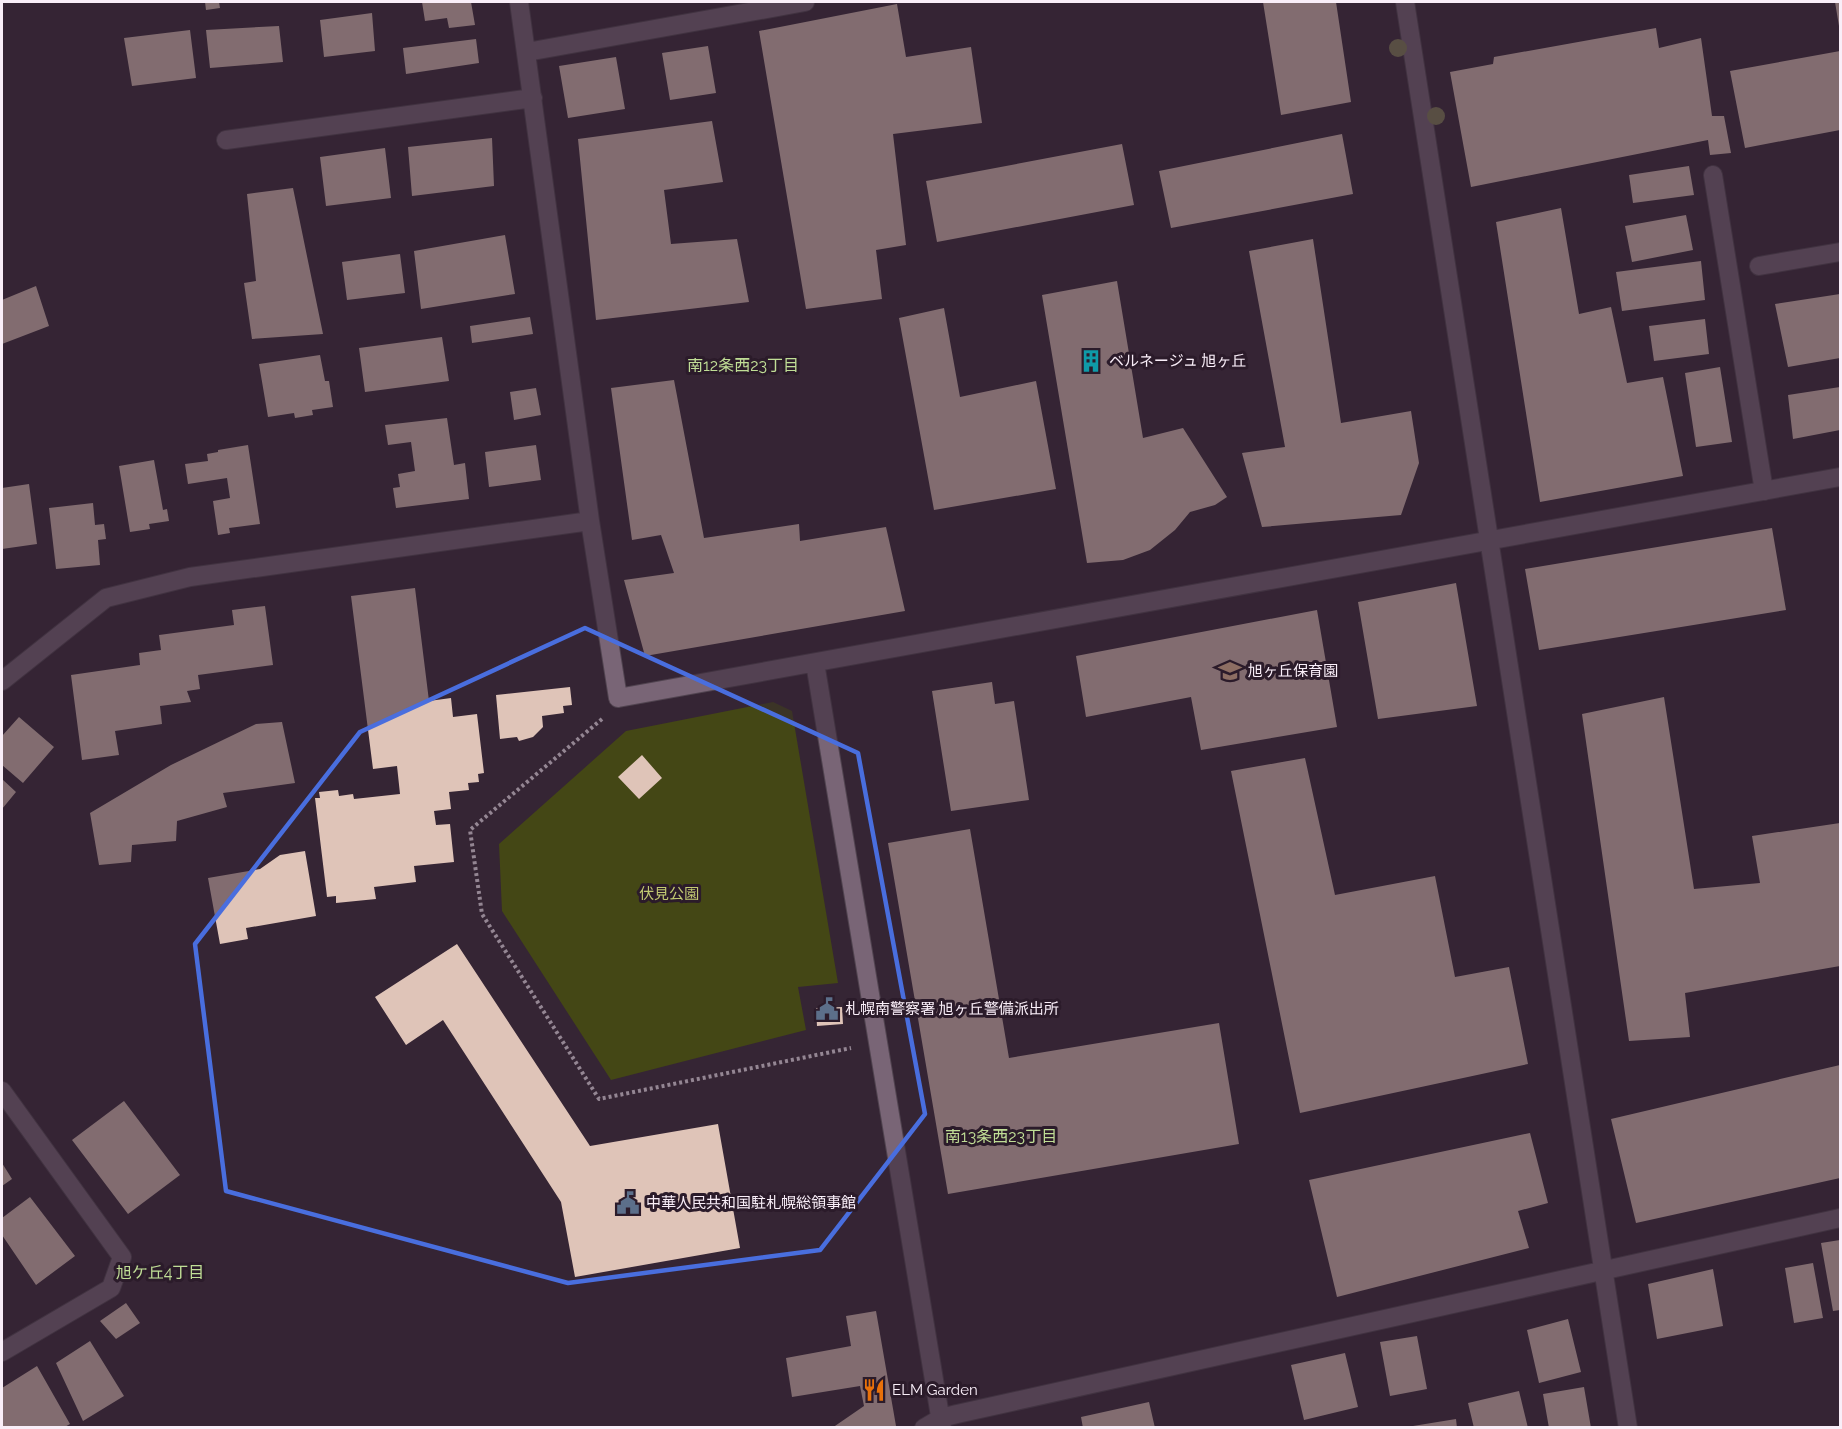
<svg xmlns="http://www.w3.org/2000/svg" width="1842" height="1429" viewBox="0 0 1842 1429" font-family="Raleway,'Noto Sans JP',sans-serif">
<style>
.green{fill:#444715}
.building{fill:#dfc4b8}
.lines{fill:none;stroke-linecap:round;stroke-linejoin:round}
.lane-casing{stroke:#514450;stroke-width:20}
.street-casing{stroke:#514450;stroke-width:20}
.path{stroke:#948693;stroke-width:4;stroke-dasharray:3 3;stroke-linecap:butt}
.lane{stroke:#796576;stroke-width:18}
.street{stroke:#796576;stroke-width:18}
.tree{fill:#838056}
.marked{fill:none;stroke:#496ede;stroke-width:4.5;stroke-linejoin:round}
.labels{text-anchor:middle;stroke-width:6;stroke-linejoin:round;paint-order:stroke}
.poi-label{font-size:15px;fill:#f9eef8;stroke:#2b1b2a;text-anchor:start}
.park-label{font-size:15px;fill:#c2ca72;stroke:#2b1b2a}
.neighbourhood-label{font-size:16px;fill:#c0de96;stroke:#2b1b2a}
</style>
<rect width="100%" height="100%" fill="#352534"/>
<path class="green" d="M773,702l19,9 46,272 -40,4 8,43 -195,50 -109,-169 -3,-67 127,-113z"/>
<path class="building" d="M205,2h14l1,6 -14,2z
M422,2h49l4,23 -26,3 -2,-10 -22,3z
M1263,2h73l15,100 -70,13z
M1835,2h5v24h-1z
M897,4l9,53 65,-10 11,76 -89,11 13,111 -30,5 6,49 -76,10 -47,-278z
M372,13l3,38 -51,6 -4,-37z
M279,26l4,36 -73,6 -4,-38z
M1656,28l3,20 42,-10 11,78h12l7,37 -21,2 -2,-15 -237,47 -21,-115 43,-8 1,-7z
M190,30l6,48 -64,8 -8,-48z
M476,39l3,24 -73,11 -3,-26z
M708,46l8,47 -46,7 -8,-47z
M1840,51v79l-95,18 -15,-77z
M616,57l9,52 -57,9 -9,-52z
M712,121l11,61 -59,8 7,54 66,-5 12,63 -153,18 -18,-181z
M1342,134l11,60 -182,34 -12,-57z
M492,138l2,48 -82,10 -4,-49z
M1122,144l12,61 -197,37 -11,-61z
M385,148l6,50 -65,8 -6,-49z
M1689,166l5,29 -61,8 -4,-28z
M293,188l30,146 -71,5 -8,-56 12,-2 -9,-87z
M1561,208l18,106 32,-7 16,76 36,-6 20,99 -143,26 -44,-280z
M1686,215l7,35 -61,12 -7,-36z
M505,235l10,59 -94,15 -7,-58z
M1313,239l28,184 70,-12 8,52 -18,52 -139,12 -20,-74 43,-6 -36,-196z
M400,254l5,39 -58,7 -5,-38z
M1701,261l4,39 -83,11 -6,-39z
M1117,281l26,157 40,-10 44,69 -12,8 -25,7 -15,18 -25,20 -27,10 -36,3 -45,-268z
M36,286l13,40 -47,18v-44z
M1840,294v64l-52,9 -13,-63z
M944,308l16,89 76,-16 20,108 -122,21 -35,-192z
M530,317l3,17 -61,9 -2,-17z
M1705,319l4,35 -55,7 -5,-35z
M442,337l7,44 -84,11 -6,-44z
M320,355l5,26h4l4,26 -21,3 1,5 -18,3 -1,-5 -26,4 -9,-53z
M1720,367l12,75 -36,5 -11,-74z
M674,380l30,158 95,-14 1,17 86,-14 19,84 -260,45 -21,-76 50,-7 -13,-38 -29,5 -21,-152z
M1840,387v43l-47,9 -5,-44z
M536,388l5,27 -27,5 -4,-28z
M447,418l7,47 11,-2 4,36 -73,9 -3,-20 7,-1 -2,-13 17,-3 -4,-29 -23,3 -3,-20z
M248,445l12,79 -31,4 1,5 -12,2 -5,-34 17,-3 -3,-20 -39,6 -3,-20 23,-3 -1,-7 11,-2v-2z
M536,445l5,35 -52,7 -4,-35z
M154,460l9,50 4,-1 2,12 -20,3 1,5 -20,3 -11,-66z
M29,484l8,60 -35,5v-61z
M93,503l2,22 9,-1 2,15 -8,1 2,25 -44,4 -7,-61z
M1772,528l14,82 -247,40 -14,-81z
M1456,583l21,123 -99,13 -20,-117z
M415,588l14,113 22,-3 2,19 24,-3 7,59 -6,1 1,8 -11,1 1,7 -20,2 2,17 -17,2 2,14 14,-1 4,38 -40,4 2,16 -42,5 2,12 -40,4v-7l-9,1 -12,-99h5l-1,-6 19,-2 1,6 14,-2 1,5 46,-5 -3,-28 -24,3 -22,-173z
M265,606l8,59 -75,10 2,14 -13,2 4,11 -31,4 2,18 -47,7 4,24 -37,5 -11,-85 69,-10 -1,-12 22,-3 -2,-15 75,-10 -2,-15z
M1317,610l20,117 -136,23 -10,-53 -105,20 -10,-61z
M992,682l3,22 19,-3 15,99 -78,11 -19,-120z
M570,687l2,18 -9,1 1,7 -22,3 1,11 -10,10 -14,4 -2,-4 -17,2 -4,-44z
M1664,697l30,192 66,-6 -8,-47 88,-13v143l-155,27 5,44 -61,4 -47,-327z
M19,717l35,30 -31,36 -21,-18v-29z
M282,722l13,61 -72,10 4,14 -50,14 -1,20 -44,4 -1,17 -32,3 -9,-52 81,-48 85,-41z
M642,755l20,23 -23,21 -21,-22z
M1305,758l30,137 100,-19 20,101 54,-10 19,97 -228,49 -69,-342z
M2,779l14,13 -14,17z
M970,829l39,229 210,-35 20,121 -291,50 -60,-351z
M305,851l11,65 -70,12 2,11 -28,5 -12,-66 52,-9 20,-14z
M457,944l133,202 128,-22 22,124 -165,29 -14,-75 -118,-182 -37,25 -31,-48z
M842,1007l1,17 -26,2 -1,-18z
M1840,1065v113l-204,45 -25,-104z
M124,1101l56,74 -52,39 -56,-74z
M1530,1133l18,70 -30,8 11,37 -192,49 -28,-117z
M2,1163l10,16 -10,7z
M30,1197l45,59 -39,29 -34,-50v-17z
M1840,1240v70l-7,1 -12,-68z
M1813,1263l10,55 -29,5 -9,-55z
M1713,1269l10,57 -66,13 -9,-55z
M126,1303l14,20 -24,16 -16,-18z
M876,1311l20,115 -64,2 32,-22 -4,-20 -68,11 -6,-39 65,-12 -5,-30z
M1568,1319l13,53 -42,11 -12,-53z
M1417,1336l10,53 -37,7 -10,-54z
M90,1341l34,55 -41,25 -27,-58z
M1345,1353l13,54 -54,13 -13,-55z
M37,1366l33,58 -7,4h-59l-2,-4v-36z
M1584,1387l7,41h-42l-6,-34z
M1519,1391l9,37h-54l-6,-25z
M1149,1402l6,26h-72l-2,-11z
M1456,1419l1,9h-44v-2z"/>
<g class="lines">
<g class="lane-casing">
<path id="lane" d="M1713,175l51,316
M1759,266l81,-14"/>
</g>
<g class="street-casing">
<path id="street" d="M519,2l71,519 28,177 1222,-221
M1405,2l223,1426
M527,52l278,-50
M226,140l307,-42
M815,663l127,765
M2,681l104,-83 84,-21 400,-56
M2,1091l120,166 -11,31 -109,64
M924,1428l17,-10 16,-4 883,-196"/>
</g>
<path class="path" d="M602,719l-132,111 12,84 117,185 252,-51"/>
<use href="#lane" class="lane"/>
<use href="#street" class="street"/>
</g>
<g class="tree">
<circle cx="1398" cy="48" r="9"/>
<circle cx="1436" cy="116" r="9"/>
</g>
<path d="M0 0H1842V1429H0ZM585,628l273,125 67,361 -105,136 -252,33 -342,-92 -31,-247 165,-212z" fill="#352534" fill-opacity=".55" fill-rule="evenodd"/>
<path class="marked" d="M585,628l273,125 67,361 -105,136 -252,33 -342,-92 -31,-247 165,-212z"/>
<defs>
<g id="building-bare" transform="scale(1.8)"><path d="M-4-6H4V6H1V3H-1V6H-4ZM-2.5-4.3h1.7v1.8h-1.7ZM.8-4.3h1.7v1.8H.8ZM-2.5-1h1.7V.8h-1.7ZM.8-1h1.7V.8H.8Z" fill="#0f9aa8" stroke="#2b1b2a" stroke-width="2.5" paint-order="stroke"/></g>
<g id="school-bare" transform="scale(1.8)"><path d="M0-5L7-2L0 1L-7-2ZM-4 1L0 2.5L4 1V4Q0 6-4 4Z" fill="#8d6e63" stroke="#2b1b2a" stroke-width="2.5" paint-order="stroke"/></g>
<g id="civic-bare" transform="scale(1.8)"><path d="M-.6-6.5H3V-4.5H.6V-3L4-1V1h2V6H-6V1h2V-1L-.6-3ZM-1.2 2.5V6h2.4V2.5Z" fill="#5c6f8a" stroke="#2b1b2a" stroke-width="2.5" paint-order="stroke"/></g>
<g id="restaurant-bare" transform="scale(1.8)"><path d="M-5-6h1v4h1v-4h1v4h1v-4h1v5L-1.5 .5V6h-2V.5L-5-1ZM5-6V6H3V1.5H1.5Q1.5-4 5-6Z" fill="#e8710a" stroke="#2b1b2a" stroke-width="2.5" paint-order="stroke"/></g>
</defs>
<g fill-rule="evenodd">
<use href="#building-bare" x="1091" y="361"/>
<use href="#school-bare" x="1230" y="671"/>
<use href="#civic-bare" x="827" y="1009"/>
<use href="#civic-bare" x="628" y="1203"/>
<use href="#restaurant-bare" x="874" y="1390"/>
</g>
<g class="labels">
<g class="poi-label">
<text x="1109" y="366">ベルネージュ 旭ヶ丘</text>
<text x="1248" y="676">旭ヶ丘保育園</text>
<text x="845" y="1014">札幌南警察署 旭ヶ丘警備派出所</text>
<text x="646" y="1208">中華人民共和国駐札幌総領事館</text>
<text x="892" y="1395">ELM Garden</text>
</g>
<g class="park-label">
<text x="669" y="899">伏見公園</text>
</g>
<g class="neighbourhood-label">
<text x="743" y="371">南12条西23丁目</text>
<text x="1001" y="1142">南13条西23丁目</text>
<text x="160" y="1278">旭ケ丘4丁目</text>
</g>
</g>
<rect width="1842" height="1429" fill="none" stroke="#f9eef8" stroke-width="6"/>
</svg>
